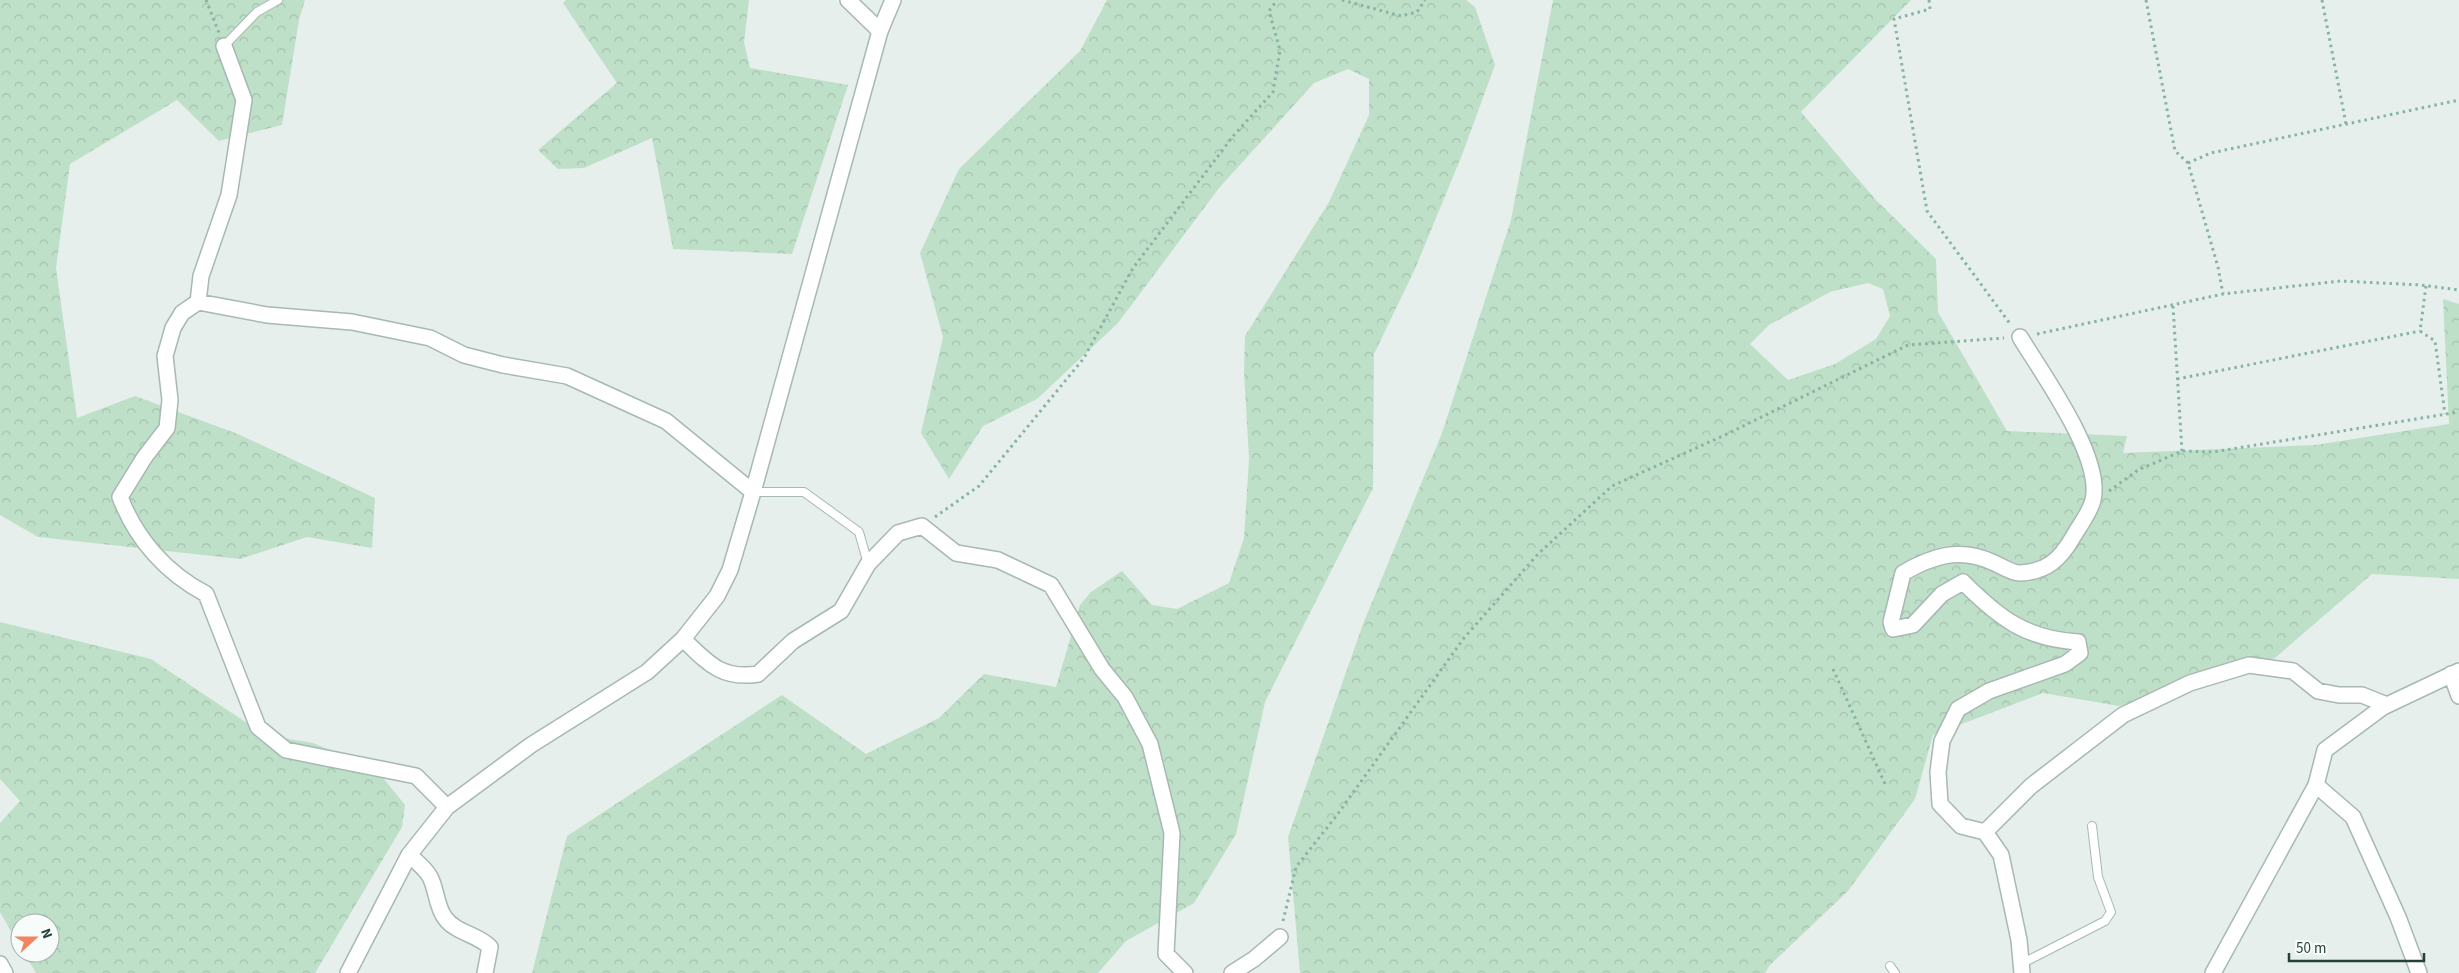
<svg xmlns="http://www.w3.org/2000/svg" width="2459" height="973" viewBox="0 0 2459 973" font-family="'Source Sans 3',sans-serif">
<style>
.forest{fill:url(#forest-crowns);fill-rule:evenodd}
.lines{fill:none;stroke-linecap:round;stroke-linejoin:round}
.service-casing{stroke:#a8b8b2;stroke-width:10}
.minor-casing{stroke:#a8b8b2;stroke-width:18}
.tertiary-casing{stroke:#a8b8b2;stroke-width:18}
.path{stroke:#86b3a5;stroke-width:3;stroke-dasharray:2.5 4;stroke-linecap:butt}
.service{stroke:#fff;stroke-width:8}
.minor{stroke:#fff;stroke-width:15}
.tertiary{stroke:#fff;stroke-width:15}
</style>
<defs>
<pattern id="forest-crowns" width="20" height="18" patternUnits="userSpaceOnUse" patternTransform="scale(1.25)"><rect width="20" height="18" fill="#bfe0c8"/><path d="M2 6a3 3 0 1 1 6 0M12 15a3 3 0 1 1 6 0" fill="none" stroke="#a4c1ad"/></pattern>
</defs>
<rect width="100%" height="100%" fill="#e6efeb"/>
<path class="forest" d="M0,0h305l-6,20 -17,105 -63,16 -42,-41 -107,64 -14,104 21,150 58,-22 103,38 137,64 -3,50 -65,-11 -67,22 -202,-22 -38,-22z
M566,0h183l-5,42 6,26 98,17 -56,169 -119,-5 -21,-111 -68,30 -26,1 -20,-19 79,-67 -54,-80z
M1107,0h359l9,7 20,58 -33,90 -47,114 -41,85 -1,134 -108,214 -29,132 -42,69 -68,38 -28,32h-566l35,-137 215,-141 84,59 73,-36 45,-44 72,13 24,-82 11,-13 31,-21 30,34 25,4 52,-26 15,-45 5,-79 -5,-87 1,-36 84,-134 40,-87v-36l-21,-10 -34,14 -95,105 -101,135 -81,76 -54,27 -34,53 -28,-46 22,-96 -23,-84 39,-84 121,-118z
M1553,0h358l-110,112 75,88 60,59 2,53 69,119 120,5 -4,17 192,-8 134,-21 -6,-125 16,5v275l-87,-5 -97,84 -156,48 -76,-13 -110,42 -18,64 -67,92 -78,74 -5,8h-465l-12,-136 75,-213 79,-191 69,-213zM1868,283l15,6 7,27 -14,23 -41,25 -47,16 -38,-36 19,-19 61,-33z
M0,622l151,37 114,76 48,8 63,26 29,36 -3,22 -87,146h-279l-12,-20h26v-30h-30v23l-20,-34v-89l20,-22 -20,-22z"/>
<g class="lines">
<g class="service-casing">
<path id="service" d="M224,46l33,-34 21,-12
M753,492h51l55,40 9,32
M2021,964l84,-43 6,-9 -13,-35 -6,-51
M1890,966l5,7"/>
</g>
<g class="minor-casing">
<path id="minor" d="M848,0l32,31
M198,302l3,-26 28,-81 15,-95 -20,-54
M2020,337c23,38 83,120 73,163 -3,13 -14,26 -20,37 -13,23 -27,35 -53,36 -9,0 -20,-8 -28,-11 -32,-15 -60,-6 -89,11l-12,49 2,7 20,-4 29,-31 21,-12c36,36 63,57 115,60l2,11 -15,11 -76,27 -31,18 -16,32 -4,31 2,32 21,22 24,6 16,23 18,85 3,33
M683,639c24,23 38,41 75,35l35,-33 48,-30 27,-47 30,-31 24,-7 34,27 42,7 53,25 51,84 23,28 25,47 22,89 -6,121 19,19
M2451,674l8,22
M447,807l-31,-31 -130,-26 -28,-23 -52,-133c-40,-21 -70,-55 -86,-97l24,-39 23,-30 3,-28 -5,-44 8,-28 9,-15 16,-11 69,13 85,7 78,16 34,17 39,10 64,11 99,45 87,71
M1985,832l46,-46 92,-71 67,-32 59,-18 44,6 25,20 21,4h23l25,10
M409,855c7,6 17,14 21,22 7,13 6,29 15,41 11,15 32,16 45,29l-5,26
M0,964l5,9
M1232,973l22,-14 26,-22
M2213,973l103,-188 9,-35 58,-43 76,-36"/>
</g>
<g class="tertiary-casing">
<path id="tertiary" d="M2316,785l37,32 45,100 21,56
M348,973l61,-118 38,-48 84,-62 116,-73 36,-33 34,-43 13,-26 23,-78 127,-461 13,-31"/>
</g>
<path class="path" d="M206,0l13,33
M1342,0l59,16 16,-4 8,-12
M1929,0l1,9 -36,10 33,192 84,114
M2146,0l29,151 13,12 30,104 5,27
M2322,0l24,124
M2188,163l23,-10 248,-53
M2426,286l-6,45 15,10 10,73
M2173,306l9,145
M2037,334l186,-40 118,-13 80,4 38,5
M2177,379l243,-48
M2109,491l29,-21 44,-19 31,1 246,-40
M935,517l44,-31 105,-128 49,-90 101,-133 39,-43 7,-42 -11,-39 8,-11
M1833,669l53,117
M1283,921l13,-54 41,-52 127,-177 74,-84 74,-68 115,-52 181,-89 96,-7"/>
<use href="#service" class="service"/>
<use href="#minor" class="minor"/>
<use href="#tertiary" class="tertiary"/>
</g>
<g transform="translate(35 938) rotate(69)"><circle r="24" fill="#f7fbf9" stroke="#a3b1ad"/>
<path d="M0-4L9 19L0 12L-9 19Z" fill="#f4845f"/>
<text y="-8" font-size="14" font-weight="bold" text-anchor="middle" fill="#24423a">N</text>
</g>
<path d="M2289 953v8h135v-8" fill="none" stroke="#24423a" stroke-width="2.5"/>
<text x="2296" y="953" font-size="15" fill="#24423a" stroke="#f7fbf9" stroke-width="4" paint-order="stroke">50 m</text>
</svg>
